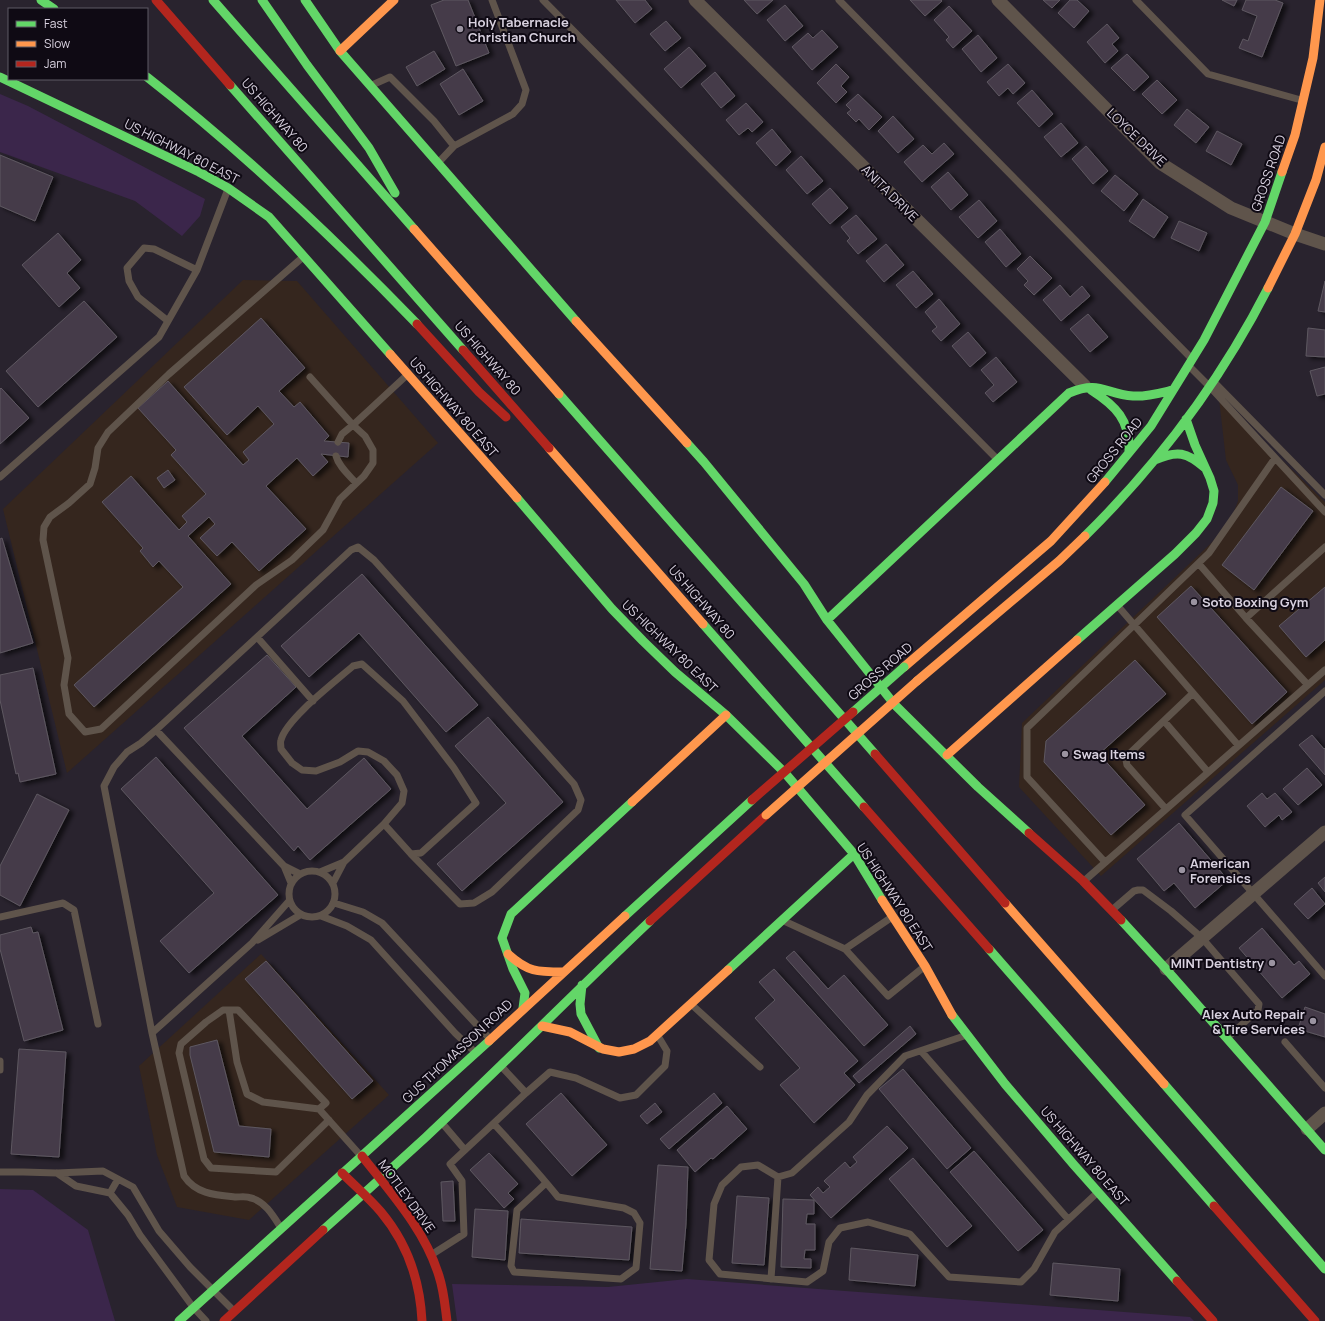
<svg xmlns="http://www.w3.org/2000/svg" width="1325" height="1321" viewBox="0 0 1325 1321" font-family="Manrope,sans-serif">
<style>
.commercial{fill:#35261e}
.green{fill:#3b264b}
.building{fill:#453b49;stroke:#5e5861;filter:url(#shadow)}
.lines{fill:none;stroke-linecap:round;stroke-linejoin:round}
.lane{stroke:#5f544b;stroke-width:7}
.street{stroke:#5f544b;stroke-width:13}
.fast{stroke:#63d668;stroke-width:9}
.slow{stroke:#ff974d;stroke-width:9}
.jam{stroke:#b3261e;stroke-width:9}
.fast-bridge{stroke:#63d668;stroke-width:9}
.slow-bridge{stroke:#ff974d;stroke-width:9}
.jam-bridge{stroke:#b3261e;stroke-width:9}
.poi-dot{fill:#9b94a1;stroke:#0f0a14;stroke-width:1.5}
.labels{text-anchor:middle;stroke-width:4;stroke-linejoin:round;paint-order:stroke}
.poi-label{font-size:13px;font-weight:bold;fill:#d8d1df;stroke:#0f0a14;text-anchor:start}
.street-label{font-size:13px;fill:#d8d1df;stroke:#0f0a14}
</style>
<defs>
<filter id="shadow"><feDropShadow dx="4.5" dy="2.5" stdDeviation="2" flood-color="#0009"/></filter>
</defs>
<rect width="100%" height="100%" fill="#29232e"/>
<path class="commercial" d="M243,280l54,1 141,162 -371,330 -64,-264z
M1219,399l106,103v178l-224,196 -82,-89 3,-64 206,-196 10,-26v-16l-12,-25z
M261,954l128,141 -140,125 -72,-13 -20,-52 -18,-89z"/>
<path class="green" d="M0,94l28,12 177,93 -5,17 -18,20 -47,-35 -135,-49z
M0,1189l33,1 55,40 27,91h-115z
M687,1279l503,38 4,4h-737l-5,-37 156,3z"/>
<path class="building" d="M444,0h24l21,53 -33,13 -25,-61z
M616,0h29l7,9 -17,14z
M744,0h29l-16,14z
M910,0h31l1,1 -17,15z
M1043,0h17l-8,8z
M1070,0h7l12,11 -15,17 -16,-15z
M1222,0h15l-3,6z
M1246,0h29l8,3 -21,54 -23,-9 4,-9 5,2 9,-25 -15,-6z
M785,5l18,21 -18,15 -18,-21z
M949,6l23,25 -19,17 -7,-8 3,-3 -15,-17z
M666,21l15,17 -16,13 -15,-17z
M1107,24l12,14 -7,6 6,7 -13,12 -18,-21z
M822,30l16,17 -26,23 -20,-23 16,-14 5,5z
M978,35l19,23 -16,14 -19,-23z
M689,47l17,19 -25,22 -17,-19z
M434,51l11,18 -28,17 -11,-19z
M1127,54l22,23 -15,14 -23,-23z
M836,64l13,13 -8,9 6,6 -11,11 -19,-20z
M1008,64l17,19 -12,11 -5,-6 -9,8 -12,-14z
M463,69l20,32 -24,14 -19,-31z
M715,72l20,24 -14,12 -20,-24z
M1157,80l20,20 -15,14 -20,-20z
M1032,90l21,24 -14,13 -22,-24z
M858,94l24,23 -13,13 -10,-11 -3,3 -9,-9 4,-3 -5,-5z
M746,103l17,19 -11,10 -4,-4 -9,7 -13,-15z
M1187,109l22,18 -13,16 -22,-18z
M893,116l21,23 -16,14 -20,-22z
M1061,123l17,20 -17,14 -17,-20z
M772,129l19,23 -15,14 -20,-23z
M1217,131l25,13 -11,21 -25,-14z
M944,143l10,11 -32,28 -18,-20 19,-17 9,9z
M1086,146l22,25 -15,13 -21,-25z
M0,155l53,22 -18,44 -35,-15z
M801,156l22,25 -16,13 -21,-24z
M948,172l20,23 -17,15 -20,-23z
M1115,175l23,19 -14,17 -23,-20z
M830,188l18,20 -18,16 -18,-20z
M1143,199l25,18 -14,21 -25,-17z
M979,200l18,21 -19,17 -19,-21z
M856,215l21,24 -19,15 -11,-13 3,-3 -9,-11z
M1179,221l28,12 -8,18 -28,-13z
M1000,229l21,25 -15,13 -21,-25z
M58,233l23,27 -14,13 13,15 -21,19 -37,-42z
M886,244l18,21 -20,17 -18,-21z
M1030,256l22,22 -18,17 -10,-10 4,-4 -11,-12z
M913,271l20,23 -17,14 -20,-23z
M1325,281v31l-7,-1z
M1060,285l10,12 12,-11 8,10 -29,25 -18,-21z
M939,299l21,25 -19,17 -9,-10 5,-4 -12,-15z
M84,301l33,36 -79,70 -32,-36z
M1088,314l20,23 -18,15 -20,-23z
M261,318l44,50 -26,23 15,16 6,-5 29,34 -5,5 25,2 -1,14 -27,-3 7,8 -15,14 -16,-18 -31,28 40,43 -47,42 -27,-29 -15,14 -17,-18 15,-14 -6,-7 -21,19 43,48 -137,123 -20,-22 109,-98 -24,-26 -6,6 -13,-16 3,-3 -41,-46 29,-26 48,54 8,-8 -5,-6 24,-22 -35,-39 5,-5 -38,-42 30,-27 75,84 6,-5 -6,-8 31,-28 -16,-18 -31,29 -43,-48z
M1308,328l17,2v27l-19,-1z
M968,332l18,21 -16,14 -18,-21z
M996,357l21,25 -24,20 -8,-9 9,-8 -13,-15z
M1325,367v27l-8,2 -7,-25z
M1,388l28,30 -29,26v-55z
M168,470l7,10 -11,8 -7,-10z
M1281,487l32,24 -59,79 -32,-25z
M2,538l31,105 -33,10v-114z
M362,574l116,131 -32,27 -87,-99 -50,44 -28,-31z
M1191,586l96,106 -35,32 -95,-107z
M1325,587v53l-19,17 -27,-31z
M267,655l29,32 -54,49 65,73 57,-51 27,31 -81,71 -12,-14 -4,5 -110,-123z
M1135,660l31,34 -67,60 46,51 -34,30 -67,-73 2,-21z
M33,668l23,106 -36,8 -2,-9 -2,1 -16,-74v-25z
M488,717l75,85 -101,89 -25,-27 69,-61 -51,-57z
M1312,735l12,14 1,-1v27l-26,-30z
M156,757l122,138 -89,78 -29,-32 54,-48 -93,-104z
M1307,768l15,17 -24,20 -15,-16z
M1262,793l5,6 8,-6 17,19 -10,8 -3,-5 -14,12 -18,-21z
M37,794l32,16 -49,96 -20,-11v-29z
M1179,823l49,57 -33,28 -21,-25 -10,8 -27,-32z
M1325,877v15l-7,-9z
M1312,888l13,16 -17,15 -14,-15z
M31,927l2,6 5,-1 25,98 -39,11 -24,-92v-14z
M1262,928l32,37 5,-4 11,13 -28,24 -43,-50z
M794,951l34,38 16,-14 44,50 -24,21 -78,-88z
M266,961l107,120 -21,18 -107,-120z
M774,969l84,92 -14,12 11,12 -41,38 -34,-38 20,-17 -45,-50 20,-18 -16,-18z
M1305,1007l20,7v23l-27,-8z
M910,1026l6,8 -57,49 -6,-7z
M217,1040l22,86 32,3 -2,28 -55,-5 -24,-97v-8z
M19,1049l47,3 -7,105 -48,-3z
M903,1069l68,79 -24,21 -68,-80z
M561,1093l46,52 -35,31 -46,-52z
M714,1093l8,10 -53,46 -9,-10z
M655,1103l7,9 -15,12 -7,-8z
M727,1106l20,23 -34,30 -2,-1 -16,14 -18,-22z
M887,1126l21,22 -77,70 -21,-23 8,-8 5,6 7,-6 -6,-6 21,-19 5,6 7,-6 -4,-5z
M974,1151l69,79 -25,21 -68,-79z
M489,1153l29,31 -10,9 6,6 -10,9 -34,-38z
M913,1158l59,68 -25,21 -58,-68z
M658,1165l30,2 -2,57 -4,47 -32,-2z
M453,1181l2,40h-12l-2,-39z
M737,1196l32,2 -5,67 -32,-2z
M783,1199l31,1v14h-7l-1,10h9v26h-10l-1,9h7v9l-30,-1z
M475,1209l33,2 -3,49 -33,-3z
M521,1219l111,8 -3,33 -110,-7z
M851,1248l67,7 -3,31 -66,-6z
M1053,1263l67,6 -2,32 -68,-6z"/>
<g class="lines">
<path class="lane" d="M543,0l455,460
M839,0l353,359
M1136,0l72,74 93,26
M372,85l18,-8 44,44 20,25 -16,17
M454,146l59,-32 9,-10 4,-14 -34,-90
M303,257l-134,117 -61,58 -10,16 -3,20 -5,16 -21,19 -19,14 -6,10 -1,13 25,118 -4,27 5,29 16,18 16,-3 155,-144 36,-25 31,-30 17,-31 24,-23 9,-13v-13l-8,-14 -12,-11 54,-50
M168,321l-30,-24 -9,-16 -2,-13 17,-20 10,1 43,21
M1189,366l20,20 116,126
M310,377l43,48 -11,9 -4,8
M1213,381l112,114
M336,456c3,11 13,19 20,27
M0,477l159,-140 38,-67 31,-81
M1199,564l47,54 79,-71
M1117,605l121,140
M1246,618l62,67
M1325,691l-140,124 140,161
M313,701l-56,-64 94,-87 7,-3 16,13 200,224 7,16 -3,10 -86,82 -18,11 -14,1 -49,-50
M1164,721l44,51
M156,730l101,-93
M1166,809l-39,-44 -1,-5 2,-5 65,-62
M344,862l40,-38 18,-21 2,-12 -7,-16 -13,-14 -16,-9 -10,-1 -18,11 -24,9 -14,-1 -10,-7 -11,-14c0,-3 -1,-7 0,-9 5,-21 55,-59 72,-74l9,-2 41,37 51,67 22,35 -55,50 -10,1 -27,-30
M1105,862l-78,-85v-49l182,-175 66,-95
M284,866l7,17
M289 894a23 23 0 1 1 46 0a23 23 0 1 1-46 0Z
M320,872l24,-10 -11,21
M1084,881l241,-211
M334,903l29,9 19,11 108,116
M1112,910l22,-19 4,-1h5l28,21 31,27 57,66 -1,6 -31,28
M321,916l26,10 24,14 84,93 21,20
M0,917l63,-14 11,7 24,114
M784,921l61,28 47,-32
M258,940l42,-25
M845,949l43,47 37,-30
M691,1004l69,63
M229,1010l8,52 10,32 16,8 56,7
M152,1033l-48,-247 10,-19 13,-15 14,-9 15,-13 128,136 16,8
M967,1035l-62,21 -38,39 -18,27 -57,51 -14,4 -20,-12 -17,2 -19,18 -8,19 -5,56 11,14 87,8 16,-11 6,-29 11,-14 28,-6 42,12 39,43 72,5 13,-13 21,-37 43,-40
M1285,1042l40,46
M921,1051l147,168
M0,1061v9
M501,1066l25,27
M329,1120l-53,52 -65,-4 -7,-9 -25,-106 2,-9 25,-22 17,-12h15l88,93 -7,6 42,47
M442,1123l23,27 61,-57 24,-21 26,6 44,20 16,-3 29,-29 2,-15 -9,-15
M494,1124c22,24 44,48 64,73l66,11 10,5 6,10 -4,45 -15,11 -107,-7 -3,-6 6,-56 29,-27
M0,1172h23l34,1 46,-2 30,16 26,44 31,36 44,44
M57,1173l19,13 34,7 18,22 12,20 53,72 13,14
M110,1193l8,-14
M281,1228c-7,-11 -16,-27 -30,-30 -4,-2 -10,-1 -15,-1 -21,-2 -40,-3 -52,-21l-32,-143 100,-90 37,-42
M431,1255l33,-21 -2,-53 -12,-17 15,-14
M771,1279l7,-102"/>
<path class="street" d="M695,0l390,386
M998,0l162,163 71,45 64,26 30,10
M1166,969l159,-137
M1307,1129l18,-16"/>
<path class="fast" d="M41,0l13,9
M213,0l201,229
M262,0l45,65 62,83 26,45
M305,0l35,51 236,270
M0,77l199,95 29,16 41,29 121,137
M147,77c96,75 185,159 270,247
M230,85l233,265
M1091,390c25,16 39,30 38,61
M559,394l316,360
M687,443l17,19 100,122 23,36 68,85 83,82 51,46
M1155,460c22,-10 32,-8 50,8
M1105,482l46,-56 53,-86 61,-118 17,-50
M517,498l95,111 31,32 32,31 51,43 59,58 69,81 28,46
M1085,536c73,-72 136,-156 183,-248
M827,620l242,-227c31,-13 36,1 64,3 13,1 27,-3 40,-6
M703,624l161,183
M1077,640l98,-86 21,-21 11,-14 6,-16 1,-12 -4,-13 -15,-33 -9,-26
M625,916l127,-116
M1121,920l45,49 159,181
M989,949l225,257
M728,970l126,-116
M582,985l-2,19 1,10 18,34
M523,1008l2,-15 -12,-24 -11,-31 9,-24 121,-112
M952,1015l53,69 69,81 103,116
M1164,1084l161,185
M323,1230c35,-31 69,-62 103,-93 76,-71 149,-145 224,-216
M179,1321l310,-280"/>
<path class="slow" d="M340,51l54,-51
M1282,172l13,-37 18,-77 7,-58
M414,229l145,165
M1268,288l27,-54 21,-54 9,-33
M576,321l111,122
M390,354l127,144
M549,448l154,176
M904,667l147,-126 54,-59
M917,681l142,-120 26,-25
M947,755l130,-115
M632,802l94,-87
M882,900l43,66 27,49
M1005,903l159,181
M508,954c20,18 29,18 55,18
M542,1026l28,6 33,17 16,3 15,-3 16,-8 78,-71
M489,1041l136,-125"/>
<path class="jam" d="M156,0l74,85
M417,324l62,68 27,25
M463,350l86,98
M875,754l130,149
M864,807l125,142
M1029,833l54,48 38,39
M650,921l116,-106
M362,1156c29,37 63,74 77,120 5,15 6,30 8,45
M342,1173c13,13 27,25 39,39 26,31 39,69 41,109
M1214,1206l101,115
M1177,1281l36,40
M224,1321l99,-91"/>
<path class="fast-bridge" d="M853,712l51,-45"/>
<path class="slow-bridge" d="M766,815l151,-134"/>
<path class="jam-bridge" d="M752,800l101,-88"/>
</g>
<g class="poi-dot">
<circle cx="460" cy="29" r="4"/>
<circle cx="1194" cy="602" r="4"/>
<circle cx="1065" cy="754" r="4"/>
<circle cx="1182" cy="870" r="4"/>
<circle cx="1272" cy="963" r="4"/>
<circle cx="1313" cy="1021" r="4"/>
</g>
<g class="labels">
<g class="poi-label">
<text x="468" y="27">Holy Tabernacle<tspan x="468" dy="15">Christian Church</tspan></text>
<text x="1202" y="607">Soto Boxing Gym</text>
<text x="1073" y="759">Swag Items</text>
<text x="1190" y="868">American<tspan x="1190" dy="15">Forensics</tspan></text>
<text x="1264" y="968" text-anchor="end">MINT Dentistry</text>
<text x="1305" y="1019" text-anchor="end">Alex Auto Repair<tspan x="1305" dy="15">&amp; Tire Services</tspan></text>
</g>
<g class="street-label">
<text transform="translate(275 115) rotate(49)" y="5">US HIGHWAY 80</text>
<text transform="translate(1137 137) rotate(44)" y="5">LOYCE DRIVE</text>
<text transform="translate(182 151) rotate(27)" y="5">US HIGHWAY 80 EAST</text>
<text transform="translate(1268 173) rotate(-71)" y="5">GROSS ROAD</text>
<text transform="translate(890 193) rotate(45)" y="5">ANITA DRIVE</text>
<text transform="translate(488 358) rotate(49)" y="5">US HIGHWAY 80</text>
<text transform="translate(454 407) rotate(49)" y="5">US HIGHWAY 80 EAST</text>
<text transform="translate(1114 450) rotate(-51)" y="5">GROSS ROAD</text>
<text transform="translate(702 602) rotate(49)" y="5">US HIGHWAY 80</text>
<text transform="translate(670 646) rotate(44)" y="5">US HIGHWAY 80 EAST</text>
<text transform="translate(880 671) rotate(-41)" y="5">GROSS ROAD</text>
<text transform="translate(895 897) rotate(57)" y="5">US HIGHWAY 80 EAST</text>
<text transform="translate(457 1051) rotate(-43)" y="5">GUS THOMASSON ROAD</text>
<text transform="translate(1085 1156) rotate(49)" y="5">US HIGHWAY 80 EAST</text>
<text transform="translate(407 1196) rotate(54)" y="5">MOTLEY DRIVE</text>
</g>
</g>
<rect x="8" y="8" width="140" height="72" fill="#0f0a14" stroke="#5f5a65"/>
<rect x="16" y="21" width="20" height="6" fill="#63d668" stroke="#5f5a65"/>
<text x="44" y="28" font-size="12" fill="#d8d1df">Fast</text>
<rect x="16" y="41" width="20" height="6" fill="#ff974d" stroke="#5f5a65"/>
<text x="44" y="48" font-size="12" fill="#d8d1df">Slow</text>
<rect x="16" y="61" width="20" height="6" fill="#b3261e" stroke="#5f5a65"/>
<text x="44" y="68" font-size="12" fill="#d8d1df">Jam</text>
</svg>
